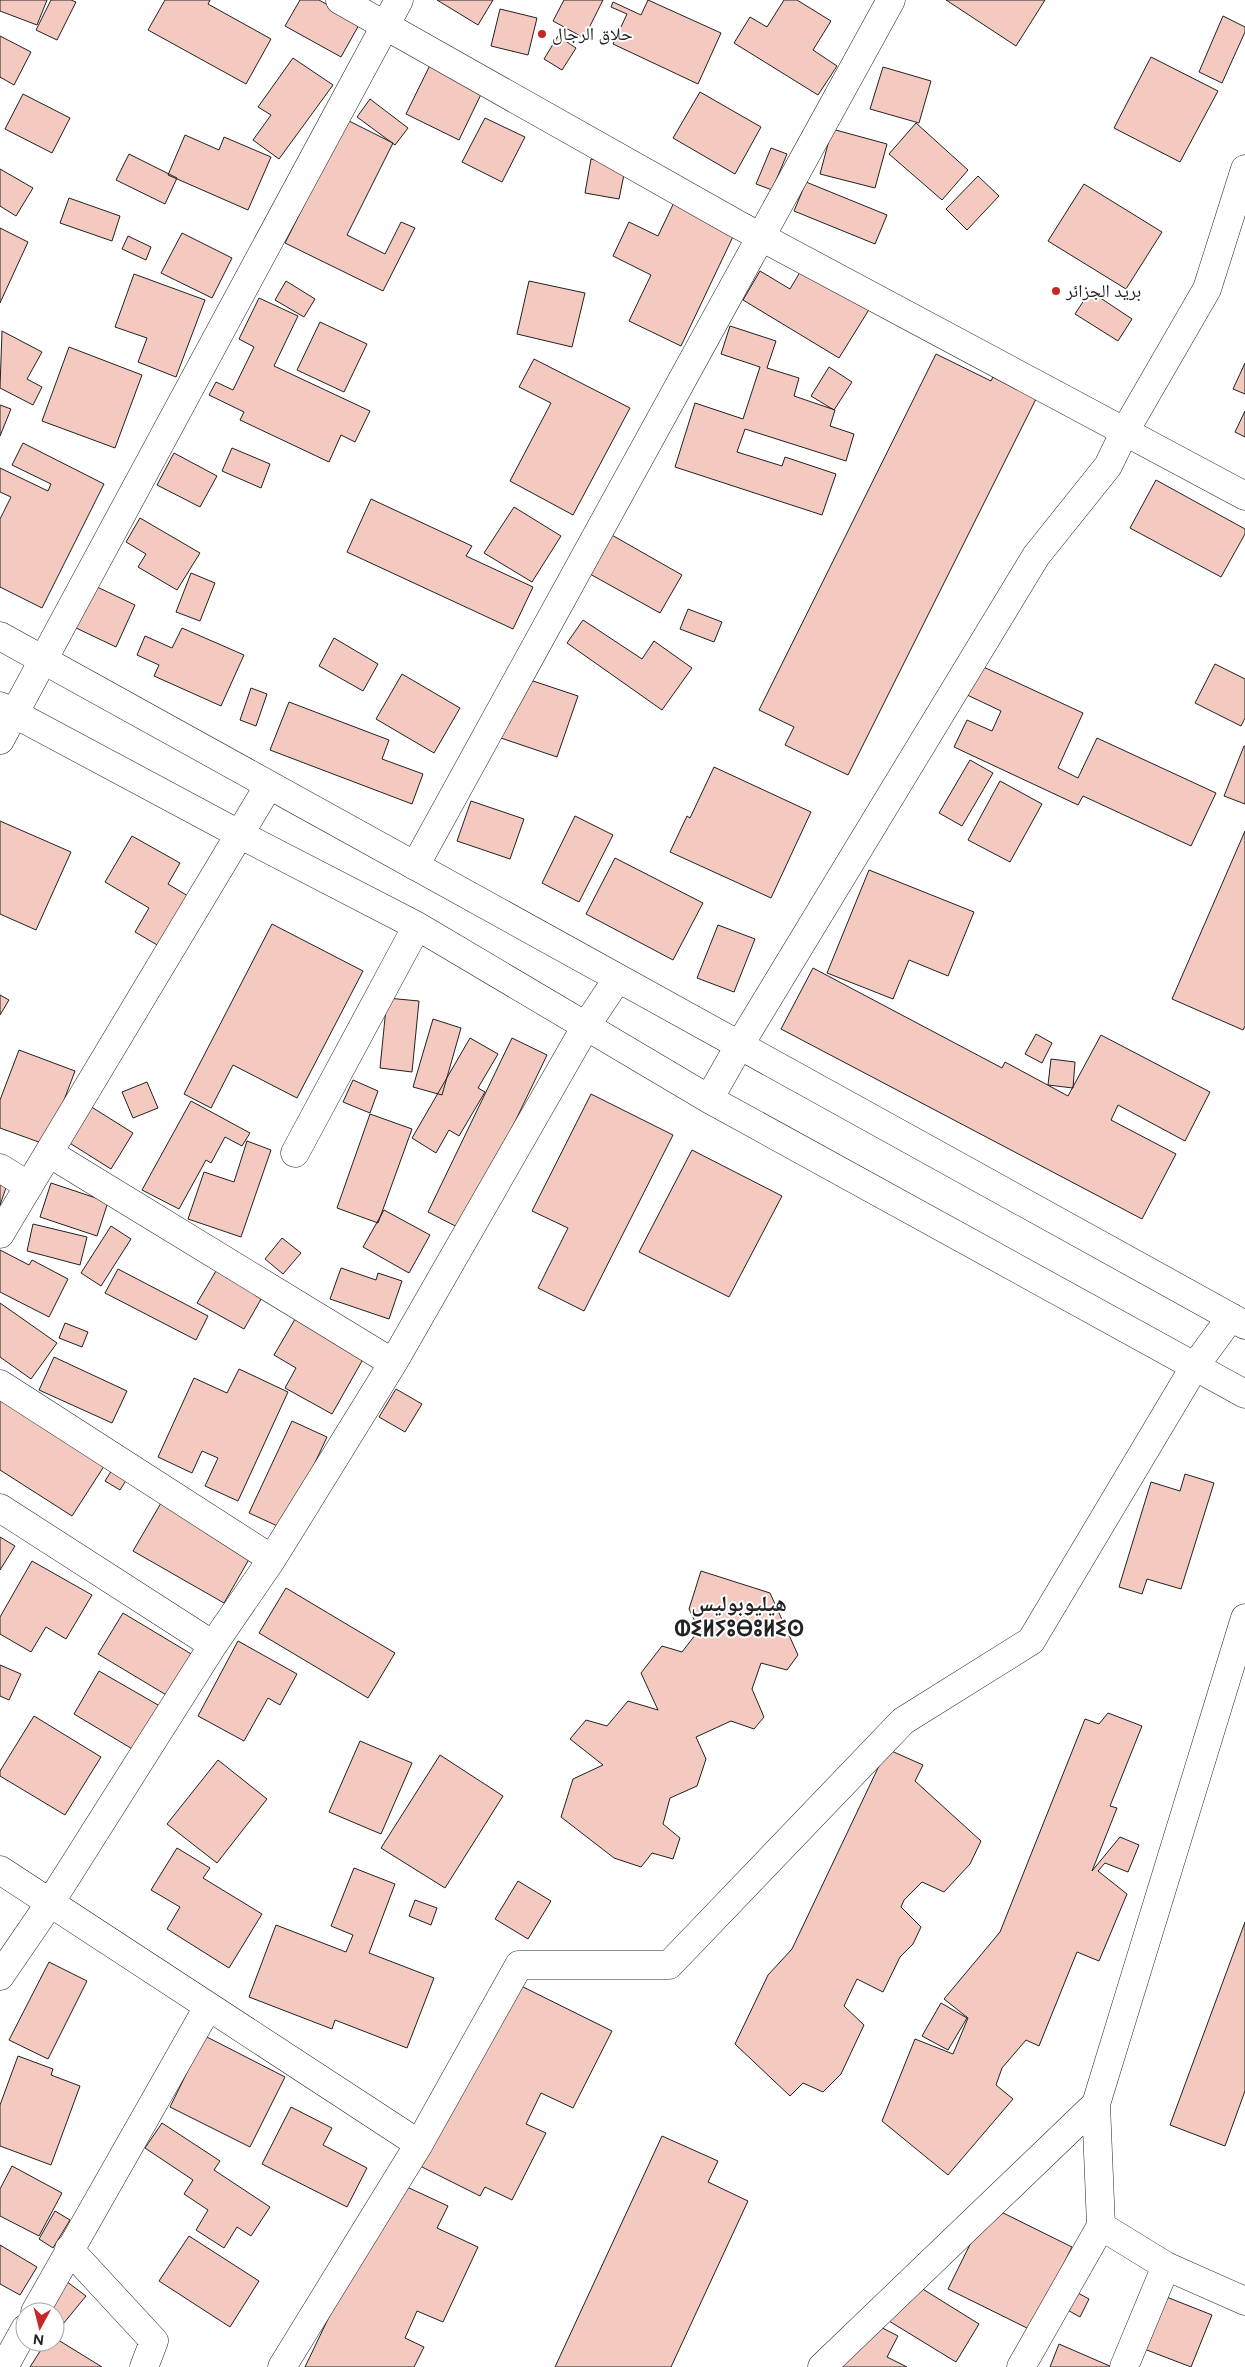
<svg xmlns="http://www.w3.org/2000/svg" width="1245" height="2367" viewBox="0 0 1245 2367" font-family="Figtree,'Noto Naskh Arabic','Noto Sans Tifinagh',sans-serif">
<style>
.building{fill:#f3c9c0;stroke:#222}
.lines{fill:none;stroke-linecap:round;stroke-linejoin:round}
.minor-casing{stroke:#222;stroke-width:29}
.secondary-casing{stroke:#222;stroke-width:29}
.minor{stroke:#fff;stroke-width:28}
.secondary{stroke:#fff;stroke-width:28}
.poi-dot{fill:#c62828;stroke:#fff;stroke-width:2}
.labels{text-anchor:middle;stroke-width:4;stroke-linejoin:round;paint-order:stroke}
.poi-label{font-size:18px;fill:#222;stroke:#fff;text-anchor:start}
.district-label{font-size:22px;font-weight:bold;fill:#222;stroke:#fff}
</style>
<rect width="100%" height="100%" fill="#fff"/>
<path class="building" d="M0,0h47l-10,25 -37,-14z
M51,0h20l5,2 -19,38 -21,-10z
M165,0h45l-2,4 63,35 -25,45 -98,-54z
M300,0h19l41,23 -19,34 -56,-31z
M437,0h56l-15,25z
M564,0h39l-19,38 -31,-17z
M648,0l73,33 -23,51 -85,-40 14,-30 -16,-7 2,-5 28,13z
M784,0h13l34,21 -18,29 24,16 -19,29 -84,-52 16,-26 17,10z
M946,0h99l-29,46z
M500,9l37,9 -9,37 -37,-9z
M1223,16l22,11v5l-23,51 -23,-11z
M0,36l31,16 -17,33 -14,-8z
M558,36l18,12 -14,22 -18,-11z
M1151,57l67,34 -38,71 -66,-34z
M293,58l40,27 -54,74 -26,-19 18,-25 -13,-8z
M433,59l53,25 -27,56 -53,-26z
M883,67l48,14 -12,42 -49,-14z
M700,92l61,35 -26,47 -62,-36z
M23,94l47,24 -18,35 -47,-24z
M370,99l38,29 -13,17 -38,-28z
M485,118l40,19 -23,45 -40,-20z
M347,120l46,23 -46,92 38,19 16,-32 14,6 -32,63 -98,-48z
M916,123l52,47 -26,30 -53,-46z
M832,129l55,15 -12,44 -55,-14z
M185,135l34,15 5,-13 47,20 -23,53 -80,-35z
M771,148l16,6 -15,36 -16,-6z
M129,154l48,24 -12,26 -49,-24z
M591,159l35,6 -7,34 -34,-6z
M0,169l33,19 -17,28 -16,-10z
M978,176l21,20 -32,34 -21,-21z
M806,182l81,33 -12,29 -81,-33z
M1084,184l78,48 -36,57 -78,-48z
M678,194l61,30 -58,122 -52,-25 22,-46 -38,-19 16,-34 29,14z
M69,198l51,18 -8,25 -52,-18z
M0,228l28,14 -28,61z
M182,233l50,25 -20,40 -51,-25z
M128,236l23,11 -5,13 -24,-11z
M803,267l67,41 -31,50 -96,-58 17,-29 30,18z
M134,274l71,26 -29,77 -38,-15 9,-24 -32,-11z
M286,281l29,18 -11,18 -29,-17z
M529,281l56,12 -13,54 -55,-13z
M1090,291l42,28 -14,22 -43,-27z
M259,298l39,18 -24,50 96,45 -15,31 -14,-7 -12,27 -89,-42 4,-8 -35,-17 7,-13 17,8 21,-43 -15,-8z
M320,322l47,22 -23,48 -47,-22z
M730,326l46,15 -9,27 32,10 -5,18 41,14 -5,16 24,8 -8,27 -101,-32 -8,23 45,14 3,-9 51,17 -14,41 -147,-48 20,-64 48,16 17,-52 -39,-13z
M2,331l40,21 -15,27 15,8 -9,18 -33,-17z
M69,347l73,28 -27,73 -73,-27z
M936,354l55,27 2,-4 43,22 -188,376 -63,-30 9,-18 -35,-17z
M534,359l96,49 -57,107 -63,-34 41,-78 -32,-16z
M1245,363v31l-12,-5z
M829,367l23,15 -18,28 -23,-14z
M0,405l11,4 -11,27z
M1245,411v26l-10,-5z
M23,443l81,41 -62,124 -42,-21v-68l11,-22 -11,-5v-24l48,23 3,-7 -39,-19z
M232,448l38,16 -9,24 -39,-17z
M174,453l43,23 -17,31 -43,-22z
M1156,480l89,49v5l-24,43 -91,-49z
M371,499l101,47 -6,10 67,31 -20,42 -166,-77z
M514,507l47,29 -29,46 -48,-29z
M140,518l60,35 -23,37 -39,-23 8,-13 -20,-12z
M603,530l79,45 -22,38 -79,-44z
M191,573l24,10 -15,38 -24,-9z
M93,585l42,20 -19,42 -42,-20z
M688,609l34,13 -8,20 -34,-13z
M583,620l59,39 12,-18 38,27 -30,42 -95,-67z
M182,628l62,27 -23,51 -67,-30 5,-11 -22,-10 8,-19 27,12z
M334,638l44,26 -15,27 -44,-25z
M977,664l106,49 -25,55 20,10 19,-40 119,55 -25,53 -108,-50 -5,9 -124,-58 13,-27 25,11 9,-20 -38,-18z
M1215,664l30,15v39l-4,8 -46,-23z
M402,674l58,34 -26,45 -58,-34z
M512,674l66,22 -21,61 -65,-22z
M251,688l16,6 -11,32 -16,-6z
M289,702l100,38 -7,19 41,15 -11,30 -142,-54z
M1244,746h1v58l-21,-8z
M970,760l23,13 -31,53 -23,-13z
M714,767l97,45 -40,86 -101,-46 17,-36 3,2z
M1000,781l42,23 -32,58 -42,-22z
M471,801l53,18 -14,40 -53,-18z
M575,816l38,19 -34,67 -37,-19z
M0,821l71,31 -35,78 -36,-16z
M1245,831v195l-2,4 -71,-31z
M132,836l48,27 -12,21 20,12 -29,50 -24,-14 14,-24 -44,-26z
M615,858l88,45 -30,57 -87,-46z
M869,870l105,42 -26,64 -39,-16 -16,39 -66,-26z
M272,924l91,47 -66,127 -64,-33 -22,43 -27,-14z
M718,925l37,14 -21,53 -37,-14z
M813,968l189,100 3,-6 63,34 33,-61 109,57 -25,49 -67,-36 -7,15 65,34 -34,65 -361,-190z
M0,995l9,5 -9,15z
M387,998l32,3 -7,71 -32,-4z
M433,1019l28,9 -19,67 -29,-8z
M1036,1034l16,9 -10,20 -17,-9z
M470,1038l28,16 -20,34 7,4 -26,44 -10,-6 -13,23 -24,-15z
M512,1038l35,17 -84,175 -35,-18z
M19,1050l56,21 -28,74 -47,-17v-28z
M1051,1059l24,3 -2,26 -25,-3z
M353,1080l25,11 -8,22 -27,-11z
M147,1082l11,26 -25,10 -11,-26z
M591,1094l82,41 -89,176 -46,-23 30,-60 -36,-17z
M82,1101l51,32 -22,36 -51,-32z
M191,1101l59,32 -8,13 -17,-9 -14,26 -5,-3 -27,49 -37,-19z
M370,1114l42,15 -34,94 -41,-15z
M247,1141l24,9 -30,87 -53,-18 16,-47 30,10z
M692,1150l90,46 -53,101 -90,-45z
M0,1183l7,2 -7,20z
M51,1183l57,19 -11,34 -57,-19z
M384,1210l46,25 -21,38 -46,-26z
M33,1224l54,13 -7,28 -53,-14z
M111,1226l20,13 -30,47 -20,-13z
M282,1238l19,15 -18,21 -18,-15z
M0,1250l29,15 3,-5 36,19 -19,38 -49,-25z
M222,1261l46,26 -24,42 -47,-26z
M341,1268l35,12 2,-7 24,8 -13,38 -59,-20z
M118,1269l90,47 -12,24 -91,-47z
M0,1303l57,40 -26,36 -31,-22z
M301,1309l69,38 -38,67 -47,-26 11,-20 -22,-13z
M65,1323l23,9 -6,15 -23,-9z
M54,1357l73,34 -15,32 -73,-33z
M239,1369l49,23 -50,109 -33,-15 13,-28 -16,-7 -10,22 -34,-16 36,-79 33,15z
M0,1383l110,74 -38,59 -72,-46z
M396,1389l26,15 -17,28 -26,-15z
M292,1421l35,16 -43,92 -35,-16z
M117,1462l15,9 -12,19 -15,-9z
M1185,1474l29,9 -33,106 -34,-10 -5,15 -23,-7 32,-105 29,9z
M161,1503l91,51 -28,49 -91,-52z
M0,1537l15,9 -15,24z
M32,1561l60,34 -26,44 -20,-12 -15,25 -31,-18v-17z
M701,1571l69,22 28,62 -11,15 -26,-7 -9,26 12,28 -10,12 -23,-8 -35,16 10,22 -9,27 -27,12 -7,26 17,14 -7,21 -21,-6 -11,14 -27,-9 -53,-41 12,-38 30,-14 -33,-26 16,-19 21,6 21,-25 30,9 -17,-37 21,-27 20,6 17,-22 -10,-21z
M286,1588l109,65 -27,45 -109,-65z
M123,1613l70,42 -25,41 -70,-42z
M238,1641l59,33 -17,31 -12,-7 -24,43 -46,-25z
M0,1665l21,9 -12,26 -9,-4z
M99,1671l66,38 -26,44 -65,-39z
M1108,1713l34,13 -32,80 7,2 -25,63 28,-34 19,8 -11,27 -23,-9 -7,8 29,23 -28,67 -22,-9 -38,94 -13,-6 -24,28 -6,17 17,14 -65,76 -66,-54 33,-82 38,15 15,-36 -24,-19 56,-67 85,-213 14,5z
M34,1716l67,41 -36,58 -65,-39v-5z
M360,1741l52,22 -31,71 -52,-22z
M887,1749l36,16 -8,16 66,60 -11,23 -26,28 -22,-10 -18,18 -3,7 20,20 -8,17 -13,13 -17,35 -26,-13 -13,27 20,19 -23,49 -18,18 -20,-9 -13,13 -55,-52 33,-69 24,-26z
M440,1755l63,41 -58,92 -64,-40z
M218,1760l49,39 -50,64 -50,-39z
M177,1848l33,20 -7,10 59,36 -33,54 -62,-39 13,-22 -29,-17z
M354,1868l41,16 -26,69 65,25 -27,70 -72,-28 -3,9 -83,-32 27,-72 70,27 7,-17 -22,-9z
M518,1881l33,20 -23,38 -33,-20z
M415,1900l22,8 -6,17 -22,-9z
M1245,1922v169l-20,55 -55,-21z
M49,1962l38,19 -39,78 -39,-19z
M511,1981l101,50 -39,77 -32,-15 -15,31 20,9 -34,67 -27,-13 -5,9 -62,-31z
M941,2003l26,15 -19,32 -26,-14z
M205,2036l80,41 -35,70 -80,-40z
M18,2056l35,13 -2,6 29,11 -29,79 -51,-19v-41z
M291,2107l41,21 -9,17 44,23 -20,39 -85,-43z
M162,2123l58,38 -6,9 56,37 -19,29 -14,-9 -13,21 -28,-18 12,-20 -24,-16 9,-14 -48,-32z
M662,2136l56,25 -10,21 40,19 -77,166h-116z
M12,2166l50,27 -23,43 -39,-20v-27z
M394,2181l54,25 -11,22 41,19 -35,75 -26,-11 -12,27 19,9 -10,20h-109z
M989,2206l83,41 -41,83 -83,-41z
M55,2211l15,9 -17,28 -14,-9z
M189,2236l70,45 -29,46 -71,-46z
M0,2245l37,22 -17,28 -20,-11z
M62,2278l24,18 -23,28 -8,-6v-6h-7z
M913,2283l66,41 -23,38 -67,-41z
M1065,2286l24,13 -9,18 -25,-14z
M1159,2294l53,21 -21,52 -52,-20z
M863,2318l35,18 -11,21 20,10h-69z
M55,2338l47,29h-72l16,-25h9z
M1059,2344l53,23h-62z"/>
<g class="lines">
<g class="minor-casing">
<path id="minor" d="M0,636l1245,689
M0,706l239,128 178,92 292,173 536,295
M0,740l399,-740
M415,866l476,-866
M709,1099l30,-53 297,-490 72,-90 17,-35 82,-142 38,-120
M49,1153l344,210
M295,1153l122,-227
M0,1168l29,18
M0,1234l269,-449
M0,1384l272,175
M0,1508l213,137
M1245,1618l-149,486 5,122 65,40 79,35
M0,1870l419,274
M0,1976l50,-73 163,-258 59,-86 121,-196 193,-337 32,-48
M69,2249l85,92 -10,26
M35,2312l173,-305
M4,2367l21,-38
M282,2367l137,-223 100,-179h150l234,-244 128,-80 164,-275 36,-49
M822,2367l274,-263
M1021,2367l80,-141
M1124,2367l42,-101"/>
</g>
<g class="secondary-casing">
<path id="secondary" d="M340,0l395,223 510,273"/>
</g>
<use href="#minor" class="minor"/>
<use href="#secondary" class="secondary"/>
</g>
<g class="poi-dot">
<circle cx="542" cy="34" r="5"/>
<circle cx="1056" cy="291" r="5"/>
</g>
<g class="labels">
<g class="poi-label">
<text x="552" y="40">حلاق الرجال</text>
<text x="1066" y="297">بريد الجزائر</text>
</g>
<g class="district-label">
<text x="739" y="1611">ھيليوبوليس<tspan x="739" dy="25">ⵀⵉⵍⵢⵓⴱⵓⵍⵉⵙ</tspan></text>
</g>
</g>
<g transform="translate(40 2327) rotate(187)"><circle r="24" fill="#ffffff" stroke="#a7a7a7"/>
<path d="M0-4L9 19L0 12L-9 19Z" fill="#c62828"/>
<text y="-8" font-size="14" font-weight="bold" text-anchor="middle" fill="#222222">N</text>
</g>
</svg>
